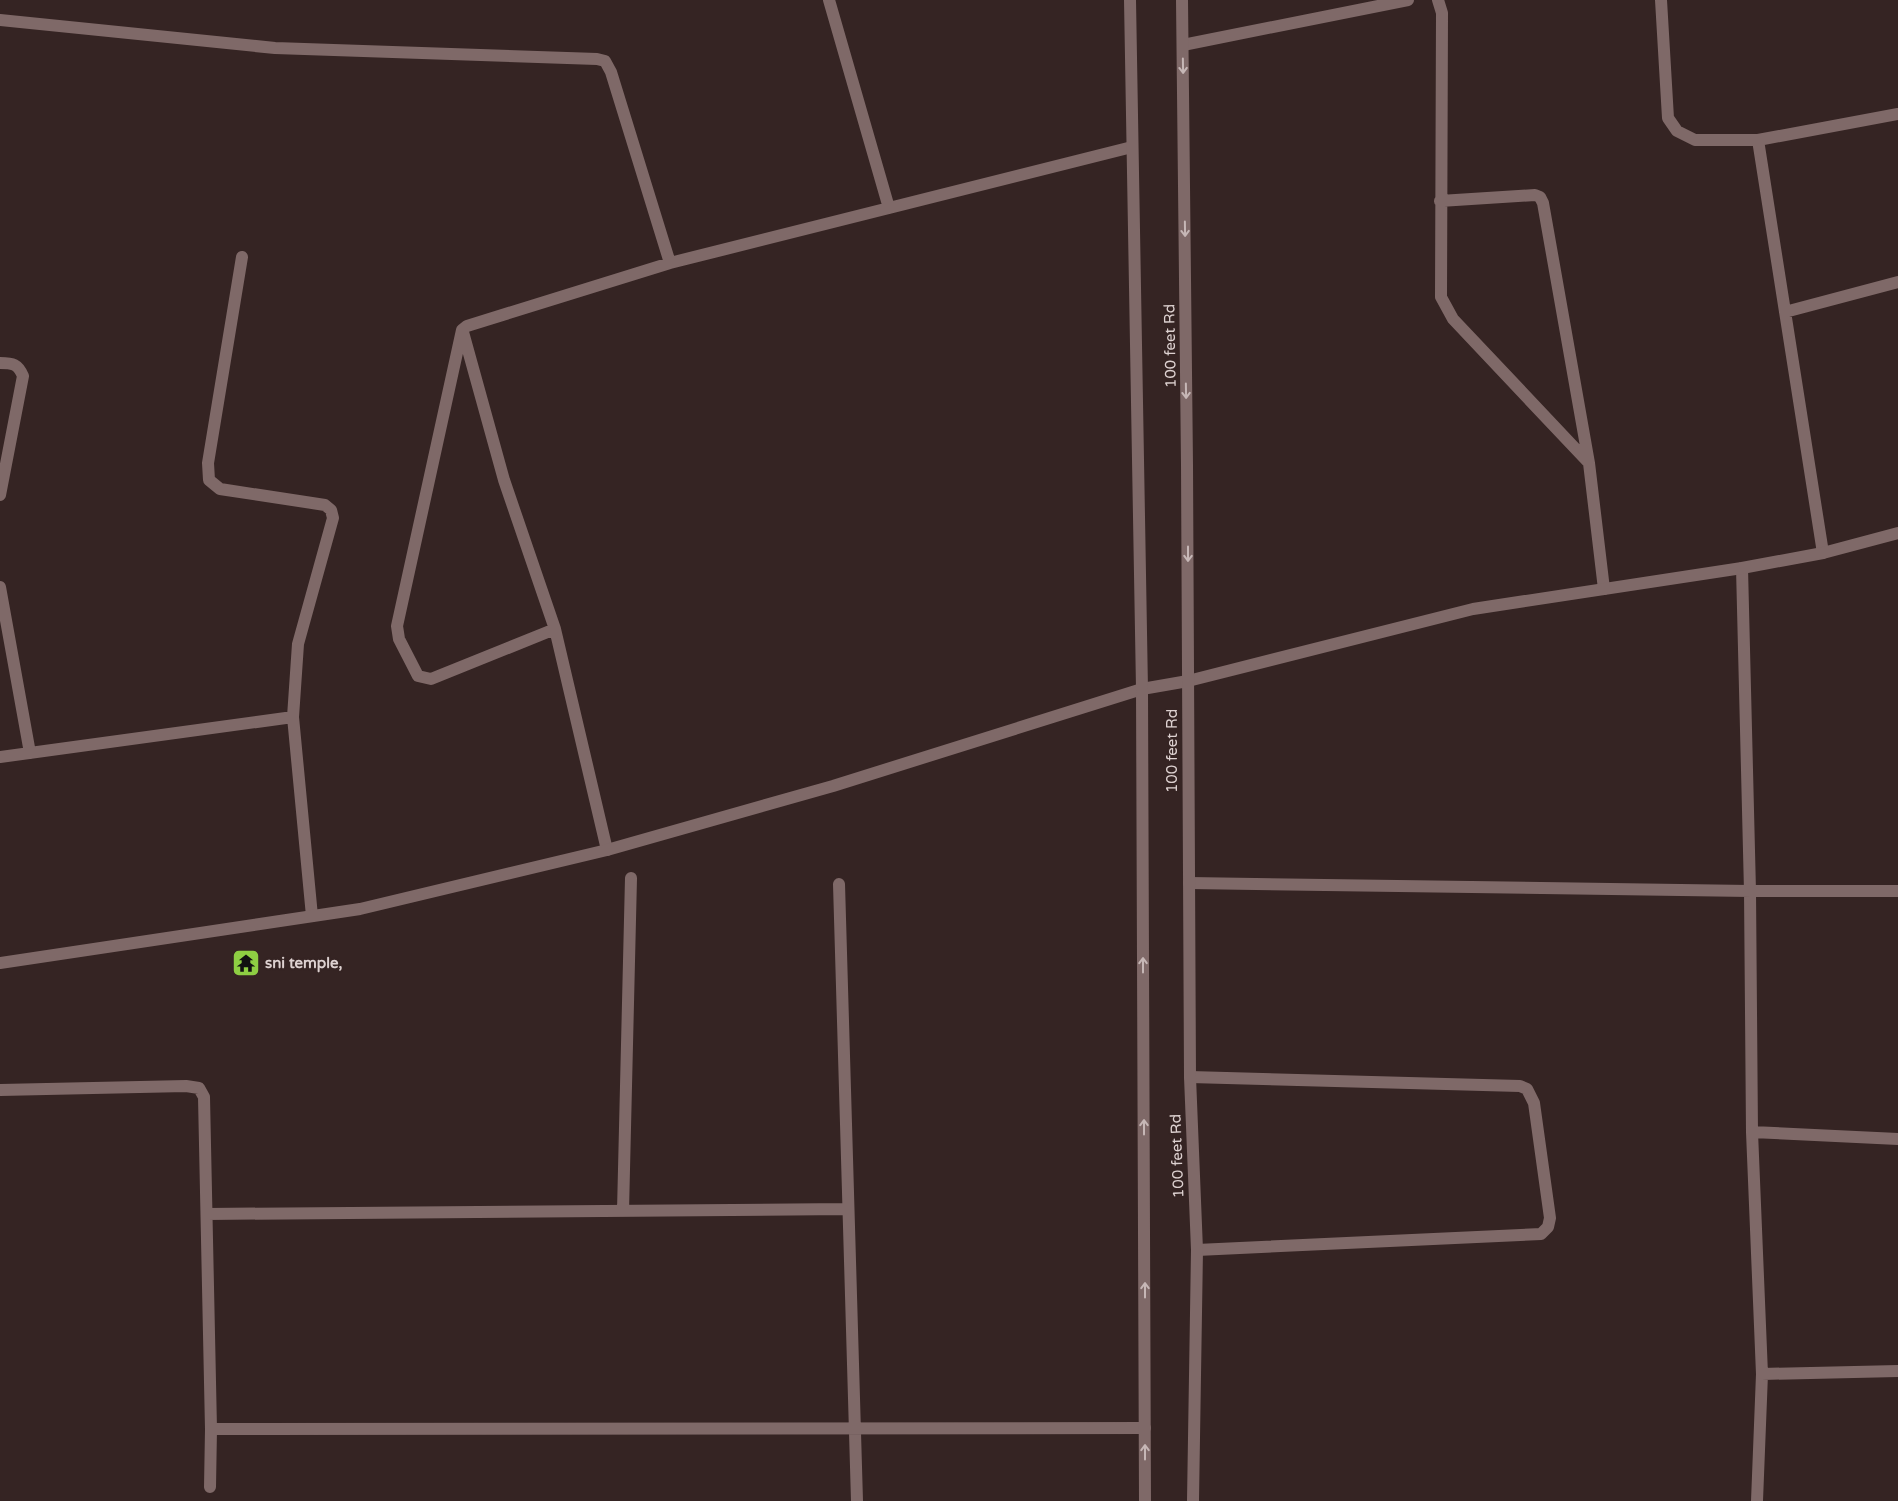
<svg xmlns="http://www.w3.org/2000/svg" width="1898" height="1501" viewBox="0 0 1898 1501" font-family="'Varela Round',sans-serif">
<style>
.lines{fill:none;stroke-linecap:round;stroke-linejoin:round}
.minor{stroke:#7f6968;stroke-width:12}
.tertiary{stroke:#7f6968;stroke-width:12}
.secondary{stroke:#7f6968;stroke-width:12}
.oneway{stroke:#c6b7b6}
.labels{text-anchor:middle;stroke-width:4;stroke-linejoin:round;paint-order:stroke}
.street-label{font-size:15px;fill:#ddd1d0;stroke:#352423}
.poi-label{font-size:15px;font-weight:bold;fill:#ddd1d0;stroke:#352423;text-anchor:start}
</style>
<rect width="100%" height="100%" fill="#352423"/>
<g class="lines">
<path class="minor" d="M829,0l60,208
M1438,0l4,13 -1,284 12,22 136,144
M1661,0l7,118 9,13 18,9h63
M0,20l275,28 322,11 8,2 6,11 59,191
M1183,45l225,-45
M1440,201l95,-6 5,2 3,6 46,260 15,126
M242,257l-34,206 1,17 11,9 105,16 6,5 2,8 -35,126 -5,73 19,199
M1785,312l113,-30
M463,332l41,148 51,149 52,221
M0,363c13,0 18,1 23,13l-23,119
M1823,553l-65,-413 140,-26
M1742,568l8,323 2,241 10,242 -5,127
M0,587l30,166
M555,629l-124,50 -13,-3 -19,-37 -2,-13 65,-296 5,-4 203,-63 462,-116
M0,757l293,-40
M1189,883l561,8h148
M839,884l18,617
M1190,1077l330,9 7,3 7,14 16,115 -2,9 -7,7 -344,16
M0,1090l186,-4 13,2 5,9 7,332 -1,58
M1752,1132l146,7
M623,1211l8,-333
M207,1214l641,-5
M1762,1374l136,-3
M211,1429l934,-1"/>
<path class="tertiary" d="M0,963l360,-54 247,-59 226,-64 309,-97 46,-8 285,-72 269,-41 81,-15 75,-20"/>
<path class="secondary" d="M1130,0l12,689 3,812
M1182,0l5,465 3,612 7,173 -4,251"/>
</g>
<defs><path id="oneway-shaft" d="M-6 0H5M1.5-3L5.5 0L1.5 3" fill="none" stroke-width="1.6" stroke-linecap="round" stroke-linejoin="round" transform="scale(1.25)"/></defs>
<g class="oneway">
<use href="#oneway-shaft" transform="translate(1183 66) rotate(89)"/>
<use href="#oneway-shaft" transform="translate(1185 229) rotate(89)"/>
<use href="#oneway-shaft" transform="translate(1186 391) rotate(89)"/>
<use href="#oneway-shaft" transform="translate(1188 554) rotate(90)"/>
<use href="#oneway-shaft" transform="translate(1143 965) rotate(-90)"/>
<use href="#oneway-shaft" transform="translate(1144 1127) rotate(-90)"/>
<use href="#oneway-shaft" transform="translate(1145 1290) rotate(-90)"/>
<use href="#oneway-shaft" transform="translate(1145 1452) rotate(-90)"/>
</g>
<defs>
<g id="temple-square" transform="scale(1.4375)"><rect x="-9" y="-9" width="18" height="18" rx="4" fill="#8ece43" stroke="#352423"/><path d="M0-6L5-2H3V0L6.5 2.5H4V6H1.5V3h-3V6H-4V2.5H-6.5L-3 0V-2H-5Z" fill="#111"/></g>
</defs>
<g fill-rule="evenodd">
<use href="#temple-square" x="246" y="963"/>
</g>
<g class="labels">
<g class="street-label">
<text transform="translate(1170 346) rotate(-91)" y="5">100 feet Rd</text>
<text transform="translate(1172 751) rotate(-90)" y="5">100 feet Rd</text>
<text transform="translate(1177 1156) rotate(-92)" y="5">100 feet Rd</text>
</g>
<g class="poi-label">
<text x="265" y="968">sni temple,</text>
</g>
</g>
</svg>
